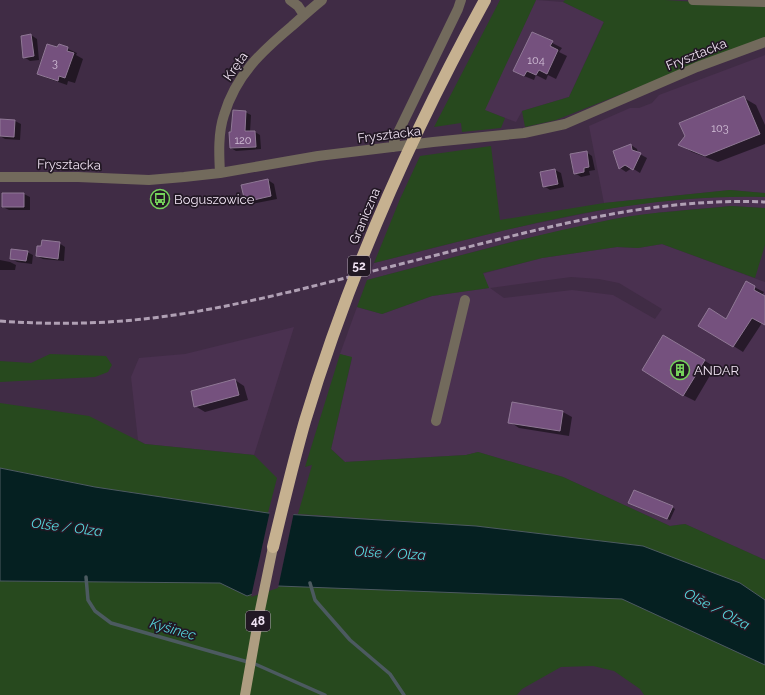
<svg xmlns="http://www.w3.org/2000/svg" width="765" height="695" viewBox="0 0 765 695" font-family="Raleway,sans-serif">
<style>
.built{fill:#4a3150;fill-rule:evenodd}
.green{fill:#27491e}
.water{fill:#052021;stroke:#4c5a60}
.pier{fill:#402c45}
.shadow{fill:#0007}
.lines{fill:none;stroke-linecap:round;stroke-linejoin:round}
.stream{stroke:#4c5a60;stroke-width:3.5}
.building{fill:#75517e;stroke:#8f7895}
.minor{stroke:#726a5c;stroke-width:10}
.major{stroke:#ae9d81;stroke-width:10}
.rail{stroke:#b0a0b4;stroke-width:3;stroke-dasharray:6 3;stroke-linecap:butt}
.highway-bridge{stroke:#c6b190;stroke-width:12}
.labels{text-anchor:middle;stroke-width:3.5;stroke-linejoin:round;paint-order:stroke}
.number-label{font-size:11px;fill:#d1bed6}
.shield{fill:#221824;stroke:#b2a6b5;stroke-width:1}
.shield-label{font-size:12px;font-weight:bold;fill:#f0e3f3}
.street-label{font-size:13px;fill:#f0e3f3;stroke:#221824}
.poi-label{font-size:13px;fill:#f0e3f3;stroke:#221824;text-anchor:start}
.water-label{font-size:14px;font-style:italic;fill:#56d7dd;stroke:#221824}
</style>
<rect width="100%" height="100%" fill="#402c45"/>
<path class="built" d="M536,0l27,2 41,19 -35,76 -47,14 -6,11 -32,-12z
M765,55v138l-35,-3 -126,13 -15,-77 41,-18h9l13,-5 7,-8z
M730,196l35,1v11l-34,-2 -67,6 -50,7 -103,23 -144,38 7,-17 135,-34 103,-21 49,-7z
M662,244l103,38v278l-80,-36 -15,2 -107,-49 -85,-25 -12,3 -121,7 -14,-13 21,-91 -12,-4 17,-47 25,7 50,-18 57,-8 -7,-14 60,-16 75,-11 21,1zM571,277l28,2 20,4 43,26 -7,10 -42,-24 -41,-5 -68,8 -14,-10z
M294,327l-40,128 -109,-11 -7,-4 -7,-63 8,-19 46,-4z"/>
<path class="green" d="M500,0h36l-51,110 20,8 -4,10 -39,4 -1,-9 -27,4z
M565,0h100l100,6v31l-209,83 -31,7 -3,-16 47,-14 35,-75 -41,-20z
M491,146l9,74 104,-17 126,-13 35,3v4c-134,-4 -263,34 -391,66l26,-64 20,-43z
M731,206l34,2v37l-10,33 -93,-34 -24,4 -21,-1 -75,11 -59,15 6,15 -57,8 -50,18 -25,-7 10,-27c82,-21 164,-45 247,-61 38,-7 78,-9 117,-13z
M50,354l56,2 6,9 -4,7 -13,5 -95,5v-21l31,2z
M340,354l12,3 -21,92 14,13 121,-7 12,-3 85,25 107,49 15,-2 80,36v40l-25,-17 -264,-57 -178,-12 14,-49 -7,2z
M0,403l89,13 56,28 109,11 23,23 -9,35 -173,-26 -95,-19z
M0,581l220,2 27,13 31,-10 344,13 143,66v30h-121l-4,-6 -26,-18 -21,-5 -32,1 -39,22 -5,6h-517z"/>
<path class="water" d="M0,468l95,19 173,26 208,13 167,20 97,37 25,17v65l-143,-66 -344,-13 -31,10 -27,-13 -220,-2z"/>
<path class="pier" d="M270,511l24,1 -16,76 -27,9z"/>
<path class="shadow" d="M533,33l29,15 -3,4 8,4 -11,23 -8,-4 -2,5 -10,-5 -2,5 -10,-4z
M31,35l6,4 2,21 -9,1 -6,-4z
M59,45l18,8 -1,2 7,4 -8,24 -7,-2 -1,4 -20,-7 -9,-5 20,-24z
M744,98l12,7 9,20v19l-47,18 -26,-10 -12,-7z
M245,112l6,3 -1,17h5l5,3 1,14 -25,2 -5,-3z
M0,120l15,1 6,3 -1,16 -15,-1 -5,-3z
M631,145l6,4 1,4 9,5 -7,15 -8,-5 -6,4 -6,-4 -6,-16z
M586,152l6,4 3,14 -6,1 1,4 -9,2 -6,-4z
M555,170l6,3 3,14 -14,3 -6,-4z
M268,180l6,4 3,15 -25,5 -6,-3z
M24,194l6,3v13h-21l-6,-3z
M59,243l6,4 -1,14 -21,-2 -6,-3z
M27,252l6,3 -1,9 -15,-2 -6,-4z
M0,260l10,2 6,3 -1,5h-15z
M746,283l18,9 -2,3 3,2v28l-3,-2 -19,29 -43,-27 27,-5z
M675,343l40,24 -20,34 -12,-6z
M235,380l9,6 4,14 -43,12 -10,-6z
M563,412l9,5 -3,19 -50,-8 -9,-6z
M632,504l40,3 3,2 -5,11z"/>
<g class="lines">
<path class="stream" d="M86,577l2,23 7,11 16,12 144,41 70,31
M310,583l5,17 35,40 40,34 14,21"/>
</g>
<path class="building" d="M532,32l21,9 -3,5 8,4 -11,24 -8,-4 -3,5 -9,-4 -3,5 -11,-5z
M31,34l3,22 -11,2 -2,-22z
M47,44l10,3 2,-3 9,3 -1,4 7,2 -9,25 -6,-2 -1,5 -21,-7z
M744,96l16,38 -55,22 -27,-11 7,-9 -6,-13z
M233,110l13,1 -1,20h10l1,16 -26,1 -1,-16h2z
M0,119l15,1 -1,17 -14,-1z
M631,144l1,6 9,3 -8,17 -8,-5 -6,4 -6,-18z
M587,151l2,16 -5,1v4l-10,2 -4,-20z
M555,169l3,15 -15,3 -3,-15z
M268,179l3,17 -26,6 -4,-17z
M2,193h22v14h-22z
M42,240l18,2 -2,17 -22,-3 1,-10h4z
M11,249l17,2 -2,10 -16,-2z
M746,281l9,5 -1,4 11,6v29l-13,-7 -19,29 -35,-21 11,-18 17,11z
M663,335l42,25 -22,36 -41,-26z
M235,379l4,16 -45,12 -3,-16z
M512,402l51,9 -3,20 -52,-8z
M634,490l39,16 -6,13 -39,-16z"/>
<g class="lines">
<path class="minor" d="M290,0l8,6 6,9
M693,0l72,2
M394,147v-6l64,-132 3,-9
M220,173c-1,-19 -2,-40 4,-58 12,-40 37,-63 68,-89 10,-9 20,-18 30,-26
M0,177h78l71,3 35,-3 36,-4 98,-17 115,-14 91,-9 41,-9 132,-57 68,-25
M436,421l29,-121"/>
<path class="major" d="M245,695l15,-85 13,-63"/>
<path class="rail" d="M0,321c53,4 107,3 160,-4 48,-6 95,-17 142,-28 59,-15 119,-30 178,-45 95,-24 186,-46 285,-42"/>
<path class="highway-bridge" d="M273,547c10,-42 20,-84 32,-126 44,-146 106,-287 180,-421"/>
</g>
<defs>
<g id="bus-ring" transform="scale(1)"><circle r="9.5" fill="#221824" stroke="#75d25b" stroke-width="1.5"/><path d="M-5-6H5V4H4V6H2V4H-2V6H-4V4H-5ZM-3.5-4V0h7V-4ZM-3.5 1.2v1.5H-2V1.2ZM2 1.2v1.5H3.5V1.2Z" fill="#75d25b"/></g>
<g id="building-ring" transform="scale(1)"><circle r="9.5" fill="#221824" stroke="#75d25b" stroke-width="1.5"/><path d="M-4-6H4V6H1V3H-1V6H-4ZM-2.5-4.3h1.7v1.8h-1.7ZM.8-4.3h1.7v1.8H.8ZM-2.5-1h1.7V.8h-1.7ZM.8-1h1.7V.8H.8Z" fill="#75d25b"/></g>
</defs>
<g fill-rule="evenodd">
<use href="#bus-ring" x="160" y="199"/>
<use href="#building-ring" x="680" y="370"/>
</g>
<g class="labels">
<g class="number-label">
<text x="536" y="64">104</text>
<text x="55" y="67">3</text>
<text x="720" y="132">103</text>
<text x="243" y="144">120</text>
</g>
<g class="shield">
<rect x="348" y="256" width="22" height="20" rx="3"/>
<rect x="246" y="611" width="24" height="20" rx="3"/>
</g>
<g class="shield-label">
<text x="359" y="270">52</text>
<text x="258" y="625">48</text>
</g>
<g class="street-label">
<text transform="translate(696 54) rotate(-22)" y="5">Frysztacka</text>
<text transform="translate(235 66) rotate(-55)" y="5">Kręta</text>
<text transform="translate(389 134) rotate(-7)" y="5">Frysztacka</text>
<text transform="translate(69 164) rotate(1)" y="5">Frysztacka</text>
<text transform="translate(364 216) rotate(-67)" y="5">Graniczna</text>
</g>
<g class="poi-label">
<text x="174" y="204">Boguszowice</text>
<text x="694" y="375">ANDAR</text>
</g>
<g class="water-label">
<text transform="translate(67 527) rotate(7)" y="5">Olše / Olza</text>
<text transform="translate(390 553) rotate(3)" y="5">Olše / Olza</text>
<text transform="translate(717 609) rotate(28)" y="5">Olše / Olza</text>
<text transform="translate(173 629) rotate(16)" y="5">Kyšinec</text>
</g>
</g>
</svg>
